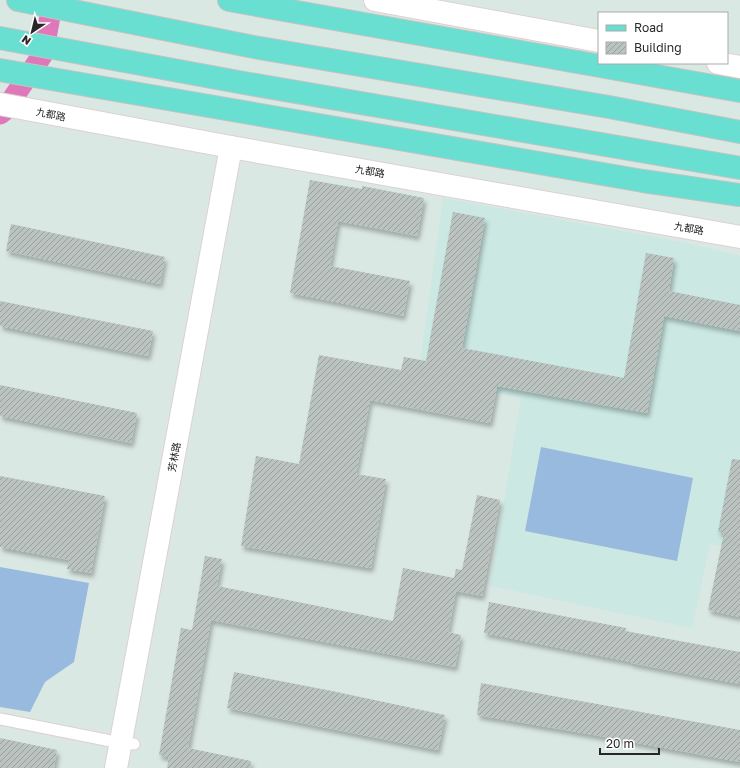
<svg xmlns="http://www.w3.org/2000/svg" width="740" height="768" viewBox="0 0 740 768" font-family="'Golos Text','Noto Sans SC',sans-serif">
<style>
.education{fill:#cbe8e2}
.pitch{fill:#99badf}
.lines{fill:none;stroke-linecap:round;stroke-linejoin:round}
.canal{stroke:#df78b8;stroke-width:21}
.building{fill:url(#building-hatch);filter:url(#shadow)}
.service-casing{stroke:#dfd0d1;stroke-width:13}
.tertiary-casing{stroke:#dfd0d1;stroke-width:24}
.secondary-casing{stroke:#dfd0d1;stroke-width:24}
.primary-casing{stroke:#c3c3c3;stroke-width:24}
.service{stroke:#fff;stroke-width:11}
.tertiary{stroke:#fff;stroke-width:22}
.secondary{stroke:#fff;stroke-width:22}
.primary{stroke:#68dfd0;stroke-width:22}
.labels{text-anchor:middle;stroke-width:4;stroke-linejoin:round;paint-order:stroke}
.street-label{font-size:10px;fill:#272727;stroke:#fff}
</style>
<defs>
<pattern id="building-hatch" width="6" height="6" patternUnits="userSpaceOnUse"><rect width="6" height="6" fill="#bac3c0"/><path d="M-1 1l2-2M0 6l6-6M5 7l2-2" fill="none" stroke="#979e9c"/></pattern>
<filter id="shadow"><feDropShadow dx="2.5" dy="4.5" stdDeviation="2" flood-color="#0004"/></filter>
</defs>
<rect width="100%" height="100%" fill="#dae8e4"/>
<path class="education" d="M443,198l239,44 58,14v294l-30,-6 -18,84 -202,-42 31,-188 -103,-20z"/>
<path class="pitch" d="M541,447l152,31 -16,83 -152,-30z
M0,567l89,16 -15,79 -29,20 -15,30 -30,-5z"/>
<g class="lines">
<path class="canal" d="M0,114l4,-3 39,-57 10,-54"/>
</g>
<path class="building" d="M310,180l52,9v-3l62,12 -7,38 -79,-15 -8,45 80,15 -7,35 -62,-13 -51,-10z
M453,212l32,6 -23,130 162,30 22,-125 28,5 -5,33 71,14v26l-76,-15 -17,97 -150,-27 -7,37 -120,-23 -14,74 30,5 -15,89 -130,-22 15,-90 43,8 20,-109 82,15 3,-13 22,4z
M11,224l154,33 -5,27 -154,-33z
M0,301l153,30 -5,25 -148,-30z
M0,385l137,28 -6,30 -131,-27z
M732,459l8,1v157l-32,-7 16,-77 -6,-1z
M0,476l105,20 -14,77 -24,-4 2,-9 -69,-13z
M477,495l23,5 -18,96 -26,-5 -8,41 13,3 -6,32 -244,-47 -23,128 63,13 -1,7h-83l2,-11 -10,-2 22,-127 11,2 13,-74 17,3 -5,27 176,35 10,-53 51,10 2,-9 6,1z
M489,602l137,26 -1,3 115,21v32l-109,-21v-1l-147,-29z
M234,672l98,19 113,24 -7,35 -211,-42z
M481,683l259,47v32l-146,-27 -117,-20z
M0,738l57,12 -3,18h-54z"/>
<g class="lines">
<g class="service-casing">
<path id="service" d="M0,719l121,24 13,1"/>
</g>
<g class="tertiary-casing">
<path id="tertiary" d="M116,768l115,-621"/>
</g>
<g class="secondary-casing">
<path id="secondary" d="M375,0l224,41
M718,63l22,4
M0,104l231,43 509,90"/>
</g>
<g class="primary-casing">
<path id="primary" d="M18,0l236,47 355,60 131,25
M229,0l511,91
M0,38l244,45 496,85
M0,70l643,111 97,14"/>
</g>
<use href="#service" class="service"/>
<use href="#tertiary" class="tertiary"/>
<use href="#secondary" class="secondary"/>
<use href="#primary" class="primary"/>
</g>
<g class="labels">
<g class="street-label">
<text transform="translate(51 114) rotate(11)" y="4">九都路</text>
<text transform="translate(370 171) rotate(10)" y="4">九都路</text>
<text transform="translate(689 228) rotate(10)" y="4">九都路</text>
<text transform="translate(174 457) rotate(-80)" y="4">芳林路</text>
</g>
</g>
<rect x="598" y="12" width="130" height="52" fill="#ffffff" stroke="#a9a9a9"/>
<rect x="606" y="25" width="20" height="6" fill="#68dfd0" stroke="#a9a9a9"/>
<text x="634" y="32" font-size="12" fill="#272727">Road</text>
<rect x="606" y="42" width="20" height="12" fill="url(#building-hatch)" stroke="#a9a9a9"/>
<text x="634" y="52" font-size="12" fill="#272727">Building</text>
<g transform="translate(32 32) rotate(215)" stroke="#ffffff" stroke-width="3" paint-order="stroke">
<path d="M0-3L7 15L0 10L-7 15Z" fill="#272727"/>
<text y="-6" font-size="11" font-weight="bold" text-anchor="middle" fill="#272727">N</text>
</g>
<path d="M600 748v6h59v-6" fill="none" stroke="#272727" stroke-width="2"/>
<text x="606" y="748" font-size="12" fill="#272727" stroke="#ffffff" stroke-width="3" paint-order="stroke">20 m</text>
</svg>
